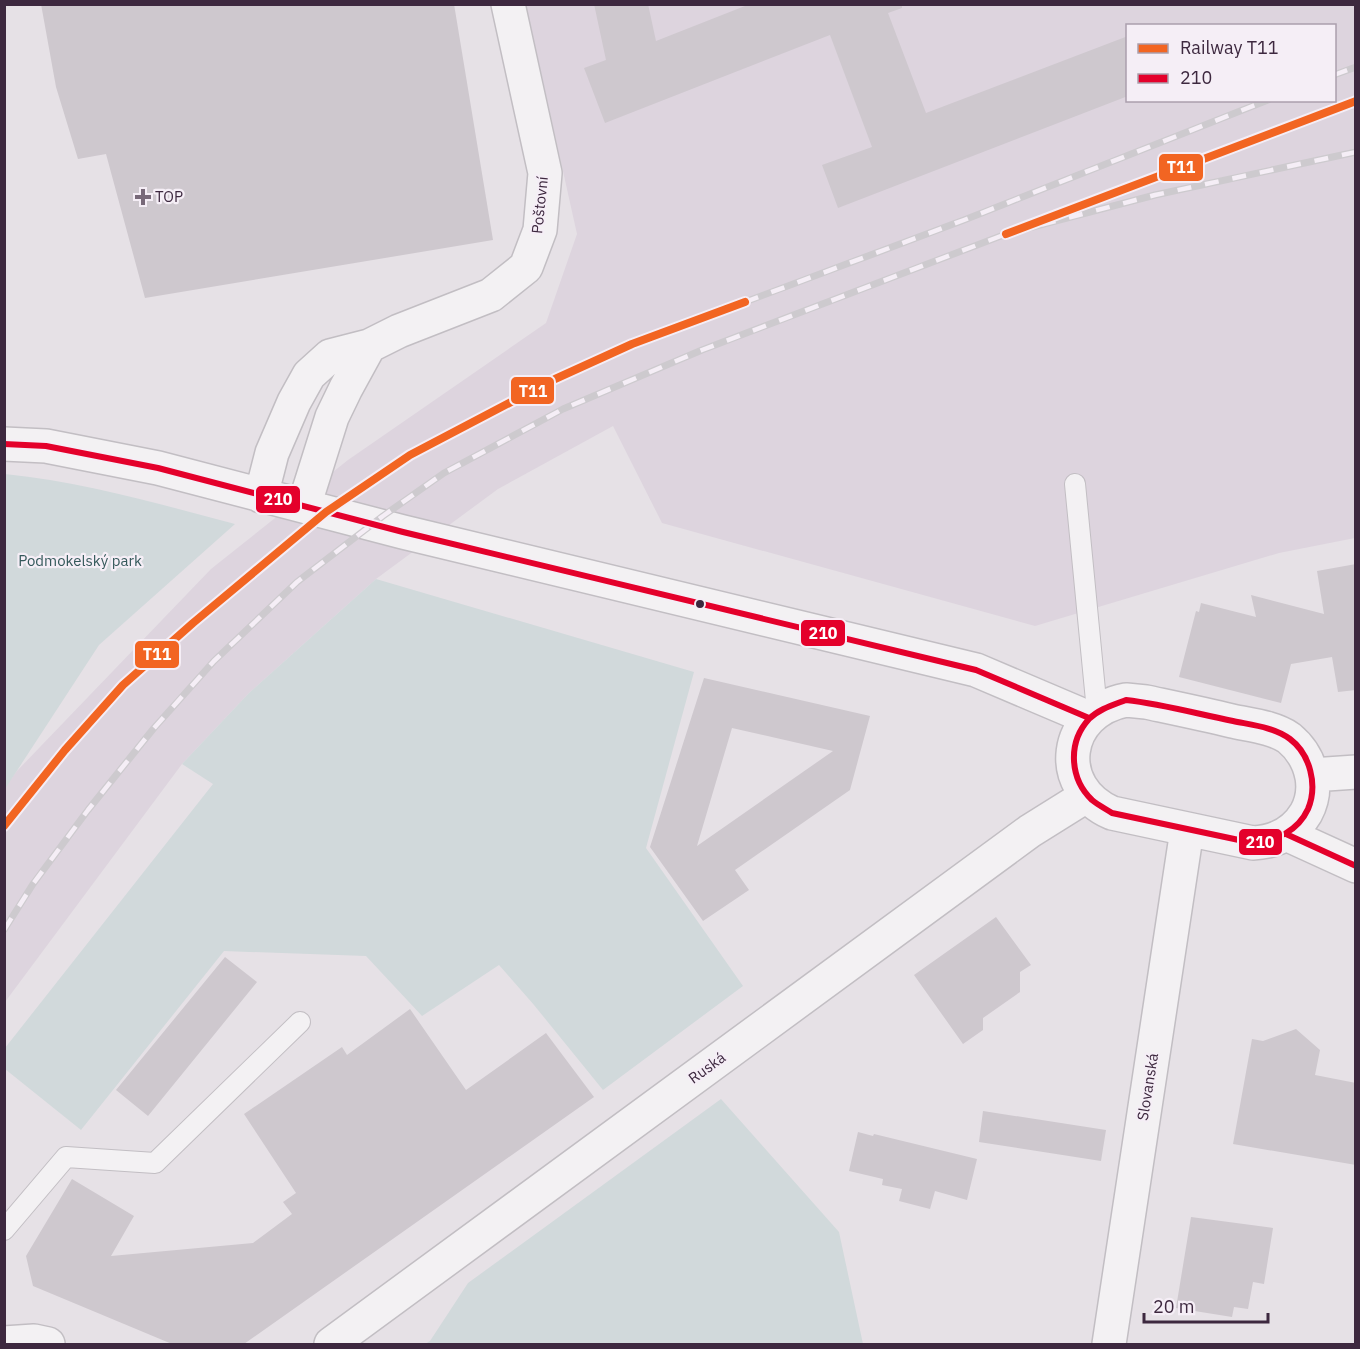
<svg xmlns="http://www.w3.org/2000/svg" width="1360" height="1349" viewBox="0 0 1360 1349" font-family="'IBM Plex Sans',sans-serif">
<style>
.built{fill:#ddd4de;fill-rule:evenodd}
.green{fill:#d1d9db}
.building{fill:#cec8ce;fill-rule:evenodd}
.lines{fill:none;stroke-linecap:round;stroke-linejoin:round}
.service-casing{stroke:#c2bec3;stroke-width:22}
.minor-casing{stroke:#c2bec3;stroke-width:36}
.service{stroke:#f3f1f3;stroke-width:20}
.minor{stroke:#f3f1f3;stroke-width:33}
.rail-casing{stroke:#cdcace;stroke-width:7}
.rail{stroke:#f5eef6;stroke-width:4.5;stroke-dasharray:14;stroke-linecap:butt}
.bus-1-casing{stroke:#f5eef6;stroke-width:10}
.bus-1{stroke:#e4002b;stroke-width:6}
.rail-1-casing{stroke:#f5eef6;stroke-width:12}
.rail-1{stroke:#f26522;stroke-width:8}
.poi-dot{fill:#786979;stroke:#f5eef6;stroke-width:2}
.bus-dot{fill:#3d283f;stroke:#f5eef6;stroke-width:2}
.labels{text-anchor:middle;stroke-width:4.5;stroke-linejoin:round;paint-order:stroke}
.poi-label{font-size:15px;fill:#3d283f;stroke:#f5eef6;text-anchor:start}
.street-label{font-size:15px;fill:#3d283f;stroke:#f5eef6}
.park-label{font-size:15px;fill:#35595b;stroke:#f5eef6}
.line-badge{stroke:#f5eef6;stroke-width:2}
.badge-label{font-size:16px;text-anchor:middle;font-weight:bold;fill:#fff}
</style>
<rect width="100%" height="100%" fill="#e6e1e6"/>
<path class="built" d="M526,5h829v533l-76,15 -244,73 -373,-103 -49,-97 -115,63 -122,90 -127,114 -67,71 -177,238 -1,-213 12,-17 195,-203 137,-109 198,-137 31,-89zM1128,26h206v74h-206z"/>
<path class="green" d="M5,474c79,8 154,30 230,50l-136,121 -94,144z
M376,579l318,93 -48,176 97,138 -140,104 -69,-85 -35,-40 -77,51 -56,-60 -142,-5 -143,179 -76,-61v-21l208,-264 -31,-20 67,-71z
M721,1099l118,133 24,112h-438l5,-3 38,-58z"/>
<path class="building" d="M41,4h413l39,236 -348,58 -39,-144 -28,5 -22,-72z
M594,4h54l8,37 94,-37h152v4l-14,5 38,100 202,-77v60l-290,112 -16,-43 50,-18 -42,-112 -225,88 -21,-55 22,-8z
M1356,564v126l-18,2 -6,-35 -41,7 -10,39 -102,-26 17,-66 3,1 2,-9 55,14 -5,-22 73,19 -7,-43z
M704,678l166,38 -20,74 -115,80 14,20 -46,31 -53,-74zM732,728l101,23 -136,95z
M996,917l35,48 -11,7v20l-37,26v12l-20,14 -49,-69z
M225,957l32,25 -109,134 -32,-26z
M410,1009l56,81 80,-57 48,64 -350,247h-72l-139,-58 -7,-30 46,-77 62,37 -23,40 142,-13 39,-29 -9,-12 13,-9 -52,-79 98,-67 5,8z
M1296,1029l24,21 -5,25 41,8v82l-123,-21 19,-105 11,2z
M983,1111l123,19 -5,31 -122,-19z
M858,1132l15,4 1,-2 103,25 -10,41 -32,-9 -5,18 -31,-8 3,-12 -20,-4 1,-6 -34,-8z
M1191,1217l82,11 -9,56 -11,-2 -5,27 -14,-2 -2,10 -56,-9z"/>
<g class="lines">
<g class="service-casing">
<path id="service" d="M1075,484l22,227
M4,1230l62,-73 89,6 145,-141"/>
</g>
<g class="minor-casing">
<path id="minor" d="M4,444l42,2 112,22 245,64 573,138 113,48
M261,496l11,-43 22,-51 15,-27 21,-19 39,-10 30,-15 92,-36 35,-28 14,-37 5,-57 -37,-169
M304,506l28,-89 14,-29 23,-42
M1126,700l20,2c28,6 57,12 86,19 18,4 41,6 57,17 12,10 20,23 23,39 2,12 0,25 -6,36 -12,20 -30,29 -53,30l-141,-30c-59,-26 -49,-101 14,-113z
M1312,775l44,-3
M1286,834l70,32
M4,1343l30,-2 14,3
M331,1344l699,-513 56,-35
M1109,1344l78,-514"/>
</g>
<use href="#service" class="service"/>
<use href="#minor" class="minor"/>
<g class="rail-casing">
<path id="rail" d="M1334,75l22,-8
M745,302l219,-82 304,-120
M4,930l29,-46 55,-74 66,-82 60,-67 83,-79 86,-66 61,-43 119,-64 139,-59 304,-116 149,-39 201,-43"/>
</g>
<use href="#rail" class="rail"/>
<g class="bus-1-casing">
<path id="bus-1" d="M4,444l42,2 112,22 245,64 573,138 113,48
M1126,700c36,4 72,14 107,21 19,4 41,6 57,18 20,15 28,46 18,70 -10,22 -32,32 -55,34l-141,-30c-6,-4 -14,-8 -20,-13 -22,-21 -25,-57 -3,-81 10,-10 24,-14 37,-19z
M1286,834l70,32"/>
</g>
<use href="#bus-1" class="bus-1"/>
<g class="rail-1-casing">
<path id="rail-1" d="M1006,234l350,-133
M4,826l61,-76 58,-65 70,-62 133,-111 84,-57 145,-76 77,-35 113,-42"/>
</g>
<use href="#rail-1" class="rail-1"/>
</g>
<path class="poi-dot" d="M140 188h6v6h6v6h-6v6h-6v-6h-6v-6h6z"/>
<circle class="bus-dot" cx="700" cy="604" r="5"/>
<g class="labels">
<g class="poi-label">
<text x="155" y="202">TOP</text>
</g>
<g class="street-label">
<text transform="translate(540 205) rotate(-84)" y="5">Poštovní</text>
<text transform="translate(707 1068) rotate(-36)" y="5">Ruská</text>
<text transform="translate(1148 1087) rotate(-81)" y="5">Slovanská</text>
</g>
<g class="park-label">
<text x="80" y="566">Podmokelský park</text>
</g>
</g>
<g class="line-badge">
<rect x="1158" y="153" width="46" height="29" rx="6" fill="#f26522"/>
<rect x="510" y="376" width="45" height="29" rx="6" fill="#f26522"/>
<rect x="255" y="485" width="46" height="29" rx="6" fill="#e4002b"/>
<rect x="800" y="619" width="46" height="28" rx="6" fill="#e4002b"/>
<rect x="134" y="640" width="46" height="29" rx="6" fill="#f26522"/>
<rect x="1238" y="828" width="45" height="28" rx="6" fill="#e4002b"/>
</g>
<g class="badge-label">
<text x="1181" y="173">T11</text>
<text x="533" y="397">T11</text>
<text x="278" y="505">210</text>
<text x="823" y="639">210</text>
<text x="157" y="660">T11</text>
<text x="1260" y="848">210</text>
</g>
<rect width="1360" height="1349" fill="none" stroke="#3d283f" stroke-width="12"/>
<rect x="1126" y="24" width="210" height="78" fill="#f5eef6" stroke="#ab9fad" stroke-width="1.5"/>
<rect x="1138" y="44" width="30" height="9" fill="#f26522" stroke="#ab9fad" stroke-width="1.5"/>
<text x="1180" y="54" font-size="18" fill="#3d283f">Railway T11</text>
<rect x="1138" y="74" width="30" height="9" fill="#e4002b" stroke="#ab9fad" stroke-width="1.5"/>
<text x="1180" y="84" font-size="18" fill="#3d283f">210</text>
<path d="M1144 1313v9h124v-9" fill="none" stroke="#3d283f" stroke-width="3"/>
<text x="1153" y="1313" font-size="18" fill="#3d283f" stroke="#f5eef6" stroke-width="4.5" paint-order="stroke">20 m</text>
</svg>
